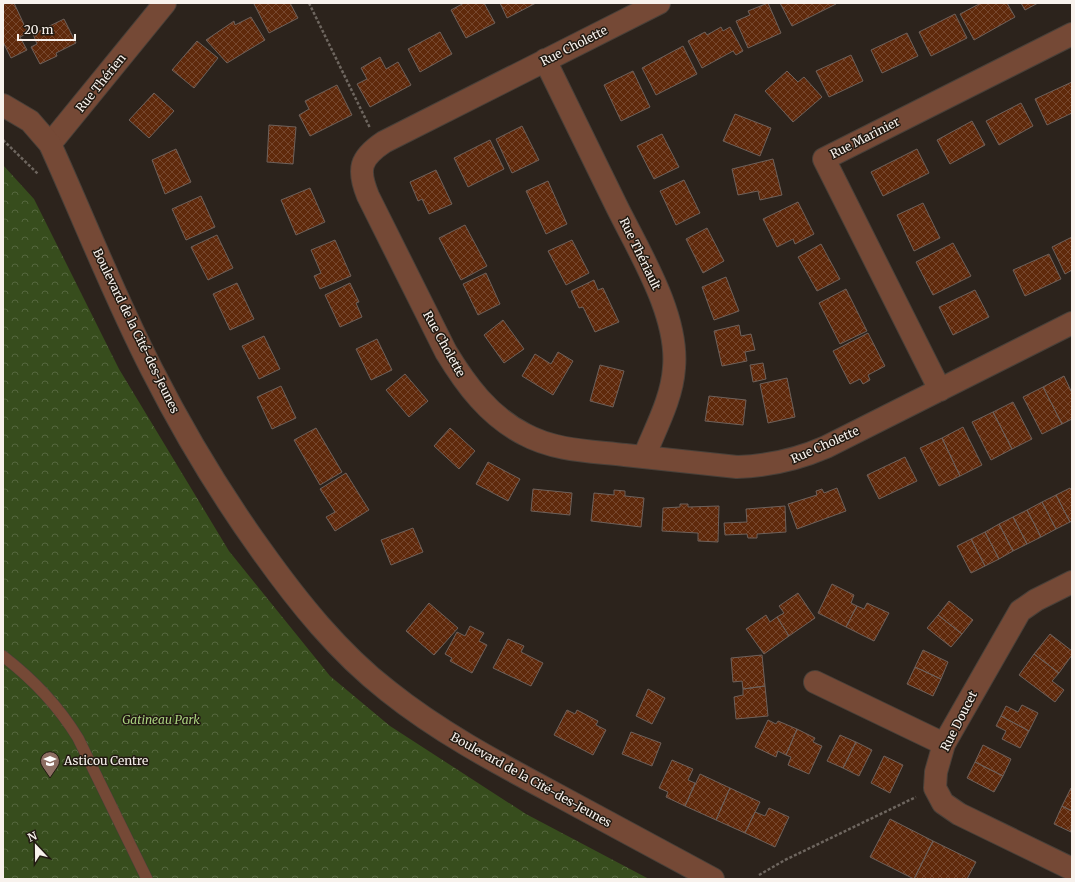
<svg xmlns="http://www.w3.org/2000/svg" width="1075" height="882" viewBox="0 0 1075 882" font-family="Merriweather,serif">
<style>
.park{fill:url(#park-crowns)}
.building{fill:url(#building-cross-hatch);stroke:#6e615b}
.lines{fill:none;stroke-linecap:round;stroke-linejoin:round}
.service-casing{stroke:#494039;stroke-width:12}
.minor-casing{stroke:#494039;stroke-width:24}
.tertiary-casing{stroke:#494039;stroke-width:24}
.path{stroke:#6e665f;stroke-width:2.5;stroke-dasharray:3 2;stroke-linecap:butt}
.service{stroke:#754936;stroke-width:11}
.minor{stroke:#754936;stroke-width:22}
.tertiary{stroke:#754936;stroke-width:22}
.labels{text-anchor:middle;stroke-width:3;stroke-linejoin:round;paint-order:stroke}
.street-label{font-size:12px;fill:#f8f2ed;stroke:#221a12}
.park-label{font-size:12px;font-style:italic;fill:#a9d27f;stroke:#221a12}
.poi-label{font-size:12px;fill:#f8f2ed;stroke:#221a12;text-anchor:start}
</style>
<defs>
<pattern id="park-crowns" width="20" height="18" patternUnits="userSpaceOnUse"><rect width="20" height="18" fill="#374d1d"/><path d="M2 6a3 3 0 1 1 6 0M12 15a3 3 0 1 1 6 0" fill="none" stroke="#55673e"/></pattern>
<pattern id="building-cross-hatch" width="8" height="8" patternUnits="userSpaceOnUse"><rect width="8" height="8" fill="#5f290b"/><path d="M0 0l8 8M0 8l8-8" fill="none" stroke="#77482f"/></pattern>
</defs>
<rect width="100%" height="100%" fill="#2c231c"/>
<path class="park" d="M3,165l31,34 85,170 110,182 101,125 60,50 136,88 123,65h-646z"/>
<path class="building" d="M3,3h11l14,30 -8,4 7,13 -16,8 -8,-16z
M257,3h33l8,15 -29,15 -15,-29z
M464,3h20l11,20 -29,15 -15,-28z
M500,3h36l-29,15z
M768,3l13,30 -33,15 -12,-27 14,-6 -2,-4z
M780,3h56v1l-44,22z
M981,3h26l8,14 -41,23 -14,-26z
M1021,3h17l-13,7z
M955,14l12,24 -36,18 -12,-24z
M251,17l14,23 -38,23 -21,-23 28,-19 1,4z
M64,19l12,24 -20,10 1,3 -17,8 -9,-17 6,-3 -4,-10z
M721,27l2,4 7,-4 13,24 -7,4 -3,-4 -31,17 -14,-27 17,-9 2,3z
M440,32l12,22 -32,18 -12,-23z
M907,33l11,23 -36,17 -11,-23z
M197,41l21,17 -24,30 -22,-18z
M683,46l14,28 -41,21 -14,-27z
M851,55l12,26 -34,16 -13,-26z
M380,57l6,12 12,-7 13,23 -41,22 -13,-23 10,-5 -6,-11z
M633,71l17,36 -29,14 -17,-36z
M787,71l11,11 6,-5 18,20 -29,25 -28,-31z
M1072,82v31l-25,12 -12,-26z
M337,85l15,30 -42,21 -11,-21 10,-6 -4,-8z
M154,93l20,18 -25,27 -20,-18z
M1021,103l12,23 -34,19 -13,-24z
M735,114l36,14 -11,28 -37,-15z
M972,121l13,24 -35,19 -13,-24z
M269,125l27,2 -3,37 -26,-2z
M522,126l17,34 -27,13 -16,-34z
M662,134l17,33 -25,12 -17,-33z
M490,140l14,29 -36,18 -14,-29z
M176,149l15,33 -26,12 -13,-34z
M917,149l12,24 -46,23 -12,-24z
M773,159l9,36 -22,5 -2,-9 -20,4 -6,-26z
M436,170l16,34 -23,10 -7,-15 -4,2 -8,-19z
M684,180l16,33 -24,12 -16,-34z
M548,181l19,43 -21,10 -20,-43z
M310,188l15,34 -29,13 -15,-35z
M201,196l14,31 -29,13 -14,-31z
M798,202l16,32 -19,10 -2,-5 -16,8 -14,-28z
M923,203l17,35 -26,13 -17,-36z
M465,225l22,41 -26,14 -22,-42z
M707,228l17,33 -21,12 -17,-34z
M217,235l16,33 -25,12 -17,-33z
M1072,237v33l-7,4 -13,-27z
M335,240l16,36 -31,13 -6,-13 7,-3 -10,-23z
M572,240l17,33 -23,12 -18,-34z
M953,243l18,33 -38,19 -17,-33z
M821,244l19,35 -23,12 -19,-34z
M1049,254l12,25 -36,17 -12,-26z
M486,273l14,31 -22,11 -15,-31z
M726,277l13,34 -25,9 -12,-33z
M594,280l4,10 5,-2 16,34 -24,10 -12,-25 -4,1 -8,-17z
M237,283l17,36 -24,11 -17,-36z
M350,283l9,19 -3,1 6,14 -22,10 -15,-32z
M846,289l21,42 -27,13 -21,-41z
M975,290l14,27 -36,18 -14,-28z
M503,320l21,29 -20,14 -20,-28z
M739,325l2,11 10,-2 4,16 -10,2 2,9 -25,5 -8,-35z
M868,333l17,33 -17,9 2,5 -7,4 -3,-5 -10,5 -17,-33z
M264,336l16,33 -21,10 -17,-33z
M377,339l15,31 -21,10 -15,-31z
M558,352l15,9 -20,34 -31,-19 13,-22 16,10z
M763,363l3,16 -13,3 -3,-17z
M600,365l24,6 -11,36 -23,-6z
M405,374l23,27 -19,16 -23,-27z
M1064,376l8,17v26l-10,5 -19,-37z
M787,378l8,39 -27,6 -8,-39z
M281,386l15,32 -24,11 -15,-32z
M1043,387l19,37 -20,10 -19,-37z
M709,396l37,4 -3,25 -38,-4z
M1013,402l19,37 -20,10 -19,-37z
M993,412l19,37 -21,11 -19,-38z
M963,427l19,38 -22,11 -18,-38z
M316,428l26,44 -22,13 -26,-45z
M450,428l25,23 -16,18 -25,-23z
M942,438l18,38 -21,10 -19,-38z
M905,457l12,24 -38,18 -12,-24z
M488,462l32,17 -12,22 -32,-17z
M346,473l23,37 -34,21 -9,-14 9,-5 -15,-23z
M837,488l9,23 -49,18 -9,-25 29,-9 -1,-4 6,-2 2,4z
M1070,488l2,3v30l-2,1 -14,-27z
M533,489l39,4 -2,22 -39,-4z
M614,490l11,1v5l19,2 -3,29 -50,-6 3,-28 20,2z
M1056,495l14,27 -14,7 -14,-27z
M1042,502l14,27 -15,8 -14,-27z
M680,504h8v3l31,-1 -1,36 -20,-1v-8l-36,-2 1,-23 17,-1z
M785,506l1,26 -29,2v4h-9l-1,-4 -22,1 -1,-12 23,-1 -1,-13z
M1027,510l14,27 -14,7 -14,-27z
M1013,517l14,27 -14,7 -14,-27z
M999,524l14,27 -14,8 -14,-27z
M413,528l10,24 -32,13 -10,-25z
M985,532l14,27 -14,7 -14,-27z
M971,539l14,27 -14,7 -14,-27z
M832,584l22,11 -3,8 6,3 -11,21 -28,-14z
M798,593l17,25 -26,18 -12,-19 7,-4 -5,-7z
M949,601l24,19 -11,14 -24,-19z
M429,603l29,25 -24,27 -28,-24z
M867,603l22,10 -15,28 -28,-14 11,-21 7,3z
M766,615l4,7 7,-5 12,19 -25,18 -18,-25z
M938,615l24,19 -11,13 -24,-19z
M470,626l14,7 -5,8 8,4 -15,28 -22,-12 2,-3 -7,-4 12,-22 8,4z
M1050,634l22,17v4l-13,18 -25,-19z
M508,639l16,7 -3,6 22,11 -12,23 -38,-18z
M923,650l25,12 -7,17 -26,-12z
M1034,654l25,19 -7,8 12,9 -9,12 -36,-27z
M762,655l3,31 -22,3 -1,-8 -9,1 -2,-24z
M915,667l26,12 -8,17 -26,-12z
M765,686l3,30 -32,3 -2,-22 9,-2v-6z
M648,689l17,9 -13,26 -16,-8z
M1022,705l16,8 -9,18 -28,-15 5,-10 12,6z
M567,710l8,4 2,-4 21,11 -2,4 10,5 -13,25 -39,-20z
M1001,716l28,15 -9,17 -18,-9 4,-8 -10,-5z
M768,720l8,4 2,-3 19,8 -11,26 -8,-4 -2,6 -21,-10z
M797,729l18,9 -2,4 9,4 -13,28 -21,-9 3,-8 -5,-2z
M631,732l30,11 -9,23 -30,-12z
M840,735l16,7 -13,26 -16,-7z
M856,742l16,8 -13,26 -16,-8z
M983,745l28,14 -8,17 -28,-14z
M884,756l19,9 -13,28 -19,-10z
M672,760l21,9 -5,11 7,3 -10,23 -19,-9 2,-5 -9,-4z
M975,762l28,14 -9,16 -27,-14z
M700,774l30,14 -14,32 -31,-14z
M730,788l30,14 -15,31 -29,-13z
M1071,788l1,1v22l-10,-5z
M1062,806l10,5 -1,21 -17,-8z
M769,808l20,9 -14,30 -30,-14 10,-21 10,4z
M890,819l43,22 -19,38 -44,-22z
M933,841l43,21 -9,17h-53z"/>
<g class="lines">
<g class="service-casing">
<path id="service" d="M3,656c31,24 55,49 75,82l69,141"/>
</g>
<g class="minor-casing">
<path id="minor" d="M659,3l-275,139c-24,16 -27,27 -16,54l78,156c20,33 43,64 78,82 31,17 67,17 101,21 37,4 74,8 112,12 32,-1 59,-7 89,-20l246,-124
M545,60c24,48 47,97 71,145 23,47 63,110 58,163 -2,31 -19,61 -30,89
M50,144l115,-141
M940,390l-116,-231 248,-125
M1072,582l-36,18 -16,11 -76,133 -8,28 -1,16 8,15 16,11 113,55
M815,682l129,62"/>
</g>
<g class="tertiary-casing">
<path id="tertiary" d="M3,105l27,16 20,23c34,75 64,152 102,226 32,63 68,123 109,180 37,52 77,102 127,141 50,40 106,70 162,100 54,29 109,59 163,88"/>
</g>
<path class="path" d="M309,3l61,125
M3,140l35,34
M759,875l26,-15 131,-63"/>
<use href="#service" class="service"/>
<use href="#minor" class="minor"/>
<use href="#tertiary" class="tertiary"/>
</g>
<defs>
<g id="school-pin" transform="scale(1)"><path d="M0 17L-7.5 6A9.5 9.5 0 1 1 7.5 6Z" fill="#8d6e63" stroke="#221a12"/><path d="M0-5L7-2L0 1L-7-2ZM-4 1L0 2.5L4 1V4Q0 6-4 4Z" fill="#fff"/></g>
</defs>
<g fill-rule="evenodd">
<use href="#school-pin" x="50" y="761"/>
</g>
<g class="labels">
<g class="street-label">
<text transform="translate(574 46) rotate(-27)" y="4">Rue Cholette</text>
<text transform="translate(101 83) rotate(-51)" y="4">Rue Thérien</text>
<text transform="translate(865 138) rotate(-27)" y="4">Rue Marinier</text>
<text transform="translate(640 254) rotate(64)" y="4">Rue Thériault</text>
<text transform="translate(136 331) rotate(64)" y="4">Boulevard de la Cité-des-Jeunes</text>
<text transform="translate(444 344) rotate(61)" y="4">Rue Cholette</text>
<text transform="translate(825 445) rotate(-24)" y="4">Rue Cholette</text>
<text transform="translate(959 721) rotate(-63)" y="4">Rue Doucet</text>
<text transform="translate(531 780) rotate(29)" y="4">Boulevard de la Cité-des-Jeunes</text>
</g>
<g class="park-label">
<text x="161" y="724">Gatineau Park</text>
</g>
<g class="poi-label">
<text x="64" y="765">Asticou Centre</text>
</g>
</g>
<rect width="1075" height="882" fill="none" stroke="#f8f2ed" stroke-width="8"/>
<g transform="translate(36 846) rotate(338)" stroke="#221a12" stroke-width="3" paint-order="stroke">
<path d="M0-3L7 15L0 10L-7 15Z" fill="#f8f2ed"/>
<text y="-6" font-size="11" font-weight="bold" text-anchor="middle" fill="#f8f2ed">N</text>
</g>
<path d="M18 34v6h57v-6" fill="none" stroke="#f8f2ed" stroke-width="2"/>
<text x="24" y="34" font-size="12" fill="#f8f2ed" stroke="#221a12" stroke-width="3" paint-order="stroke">20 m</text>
</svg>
